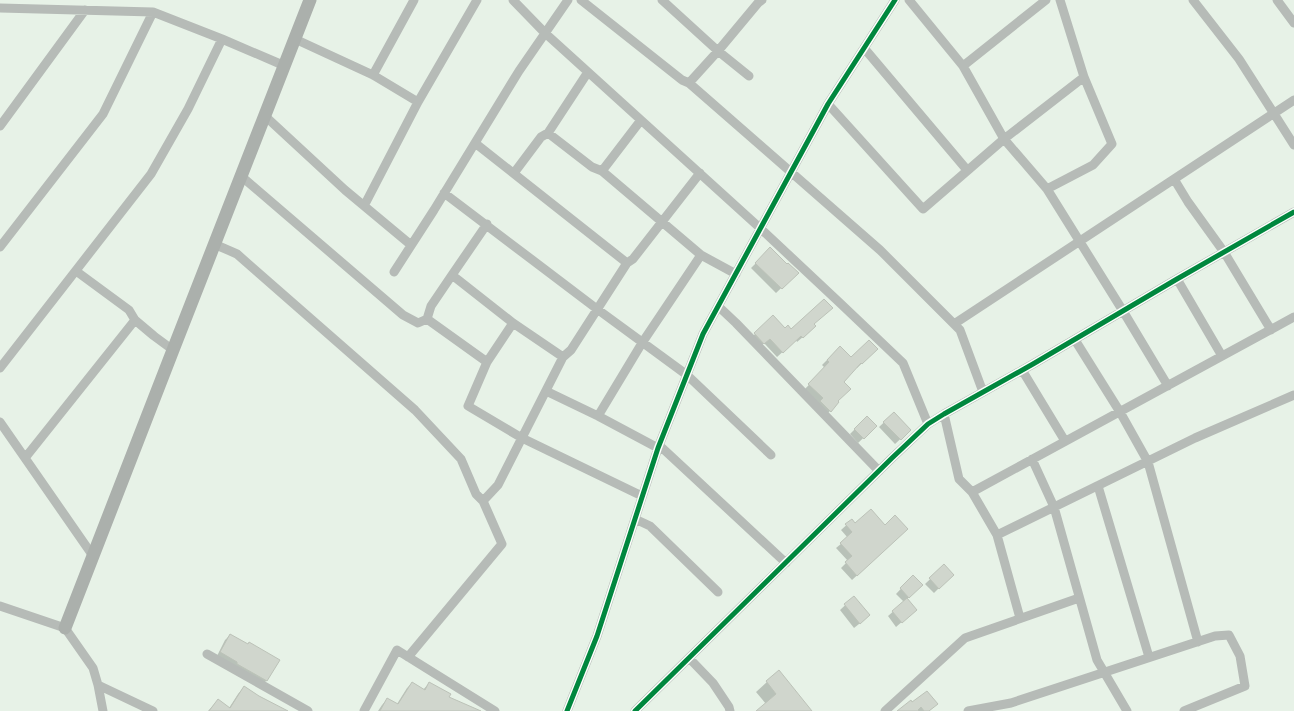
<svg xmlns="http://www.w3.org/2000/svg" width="1294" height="711" viewBox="0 0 1294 711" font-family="'Work Sans',sans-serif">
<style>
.shadow{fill:#0003}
.building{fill:#d0d6cd;stroke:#bcc2b8}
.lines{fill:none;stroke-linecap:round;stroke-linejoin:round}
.street{stroke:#b6bbb7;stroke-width:9}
.secondary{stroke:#abb0ac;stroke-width:13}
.cycleway-casing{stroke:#fbfffb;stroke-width:8}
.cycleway{stroke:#00873e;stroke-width:5}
</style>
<rect width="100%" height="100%" fill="#e7f2e7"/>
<path class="shadow" d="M770,249l17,16 10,8 -21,20 -25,-25z
M773,316l12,13 6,1 22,-6 -3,7 -13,11 -1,-2 -19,17 -13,-14 -5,5 -9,-9z
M840,347l11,11 26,-9 -20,19 -1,-1 -14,15 -5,20 1,1 -13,13 -21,-26 21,-22 -3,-3z
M894,413l16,17 -15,14 -16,-17z
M867,417l9,9 -18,17 -8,-9z
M852,520l3,4 30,2 17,8 -50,46 -11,-12 7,-7 -12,-13 12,-10 -7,-8z
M944,566l8,9 -18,18 -9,-9z
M913,576l8,9 -14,14 4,15 -15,13 -8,-11 16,-14 -8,-8z
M854,597l10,23 -10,8 -14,-18z
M230,635l37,45 -5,5 -46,-27 9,-18z
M778,672l32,39h-52l8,-7 -10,-12z
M412,683l11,7 6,-7 38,28h-89l4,-6 5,-6 10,5 10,-16z
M244,687l36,24h-72l10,-11 11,8 9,-14z
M912,703l24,1 -7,7h-30z"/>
<path class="building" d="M770,247l17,17 1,-1 11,10 -17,16 -27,-26z
M824,299l9,9 -19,16 2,2 -13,12 -2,-2 -18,17 -13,-14 -6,5 -10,-11 19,-18 12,13 3,-3 3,4z
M869,340l9,9 -16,15 -1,-1 -17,19 7,7 -13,12 1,1 -8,10 -11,-11 3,-3 -15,-14 21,-22 -2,-2 13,-14 11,11z
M894,412l17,18 -10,10 -18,-18z
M867,416l10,10 -13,13 -10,-10z
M871,509l14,16 10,-10 13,14 -51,47 -12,-14 7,-6 -12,-13 12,-11 -7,-8 7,-5 3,4z
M944,564l10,11 -15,14 -10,-11z
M913,575l10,10 -14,13 -9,-10z
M854,596l16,19 -10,9 -16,-20z
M907,598l10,12 -15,13 -10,-12z
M230,634l18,10 1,-2 31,18 -13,21 -30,-17v-2l-17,-10z
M779,670l33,41h-56l20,-17 -10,-13z
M412,682l13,8 4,-8 22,12 -2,3 32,14h-101l7,-13 11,6z
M244,686l15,10 29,15h-79l9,-12 12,9z
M927,691l11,13 -9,7h-5l-3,-4 -3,3 1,1h-22l14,-11 1,2z"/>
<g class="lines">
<path class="street" d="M513,0l32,33 215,195 81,76 62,59 25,61
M581,0l101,80 7,3 191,167 80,80 23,62
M662,0l56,51 31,25
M909,0l54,66 41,73 43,50 76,122 45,75
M1193,0l46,59 55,86
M1277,0l17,23
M0,8l153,4 69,27 63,27
M295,39l78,36 45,27
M864,48l103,122
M963,66l83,-66
M373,75l41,-75
M689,83l29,-32 40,-48 4,-3
M828,104l95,105 81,-70 80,-62 -24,-77
M265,116l80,74 66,55
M0,126l85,-116
M548,133l44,34 10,4 99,84 35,19
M475,143l152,120
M602,171l39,-51
M514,173l27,-36 7,-4 40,-61
M241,176l162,139 15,8 9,-4 4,-13 21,-31 35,-51
M1174,179l14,23 36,50 47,78
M1047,189l46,-24 19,-21 -28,-67
M444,193l153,116 90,66 84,80
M364,206l54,-104 59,-102
M214,244l23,10 178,156 46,49 15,35 7,7 19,43 -94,113
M0,247l103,-133 50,-102
M76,271l53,39 6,10 19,16 19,14
M394,272l40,-62 85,-139 49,-71
M452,275l61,48 50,34
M1177,279l45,77
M718,306l18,17 143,148
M427,319l60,43
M513,323l-26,39 -19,44 54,32 120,58
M954,324l340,-224
M1075,340l45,72 28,50 50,180
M0,368l151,-194 37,-65 34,-70
M1022,370l43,71
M546,391l52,25 60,32
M944,414l15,65 13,13
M598,416l44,-73 59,-88
M0,422l93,134
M659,445l127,118
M25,458l110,-138
M1032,459l22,48 43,153 30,51
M1098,486l51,171
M483,501l15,-16 65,-128 8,-7 56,-87 6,-4 67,-86
M635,519l15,7 68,66
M997,535l-25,-43 322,-175
M0,606l65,22 28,40 5,17 55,26
M1020,618l-23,-83 198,-97 99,-43
M207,654l101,57
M689,658l24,25 16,24 1,4
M98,685l5,26
M364,711l33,-61 98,61
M567,711l30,-75 61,-188 45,-114 125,-230 67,-104
M635,711l257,-253 36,-34 16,-10 89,-50 144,-85 117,-67
M885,711l80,-73 114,-40
M968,711l43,-8 204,-67 14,-1 11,21 5,30 -61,25"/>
<path class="secondary" d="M65,628l108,-278 137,-350"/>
<g class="cycleway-casing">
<path id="cycleway" d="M567,711l30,-75 61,-188 45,-114 125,-230 67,-104
M635,711l257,-253 36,-34 16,-10 89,-50 144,-85 117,-67"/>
</g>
<use href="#cycleway" class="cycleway"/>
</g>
</svg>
